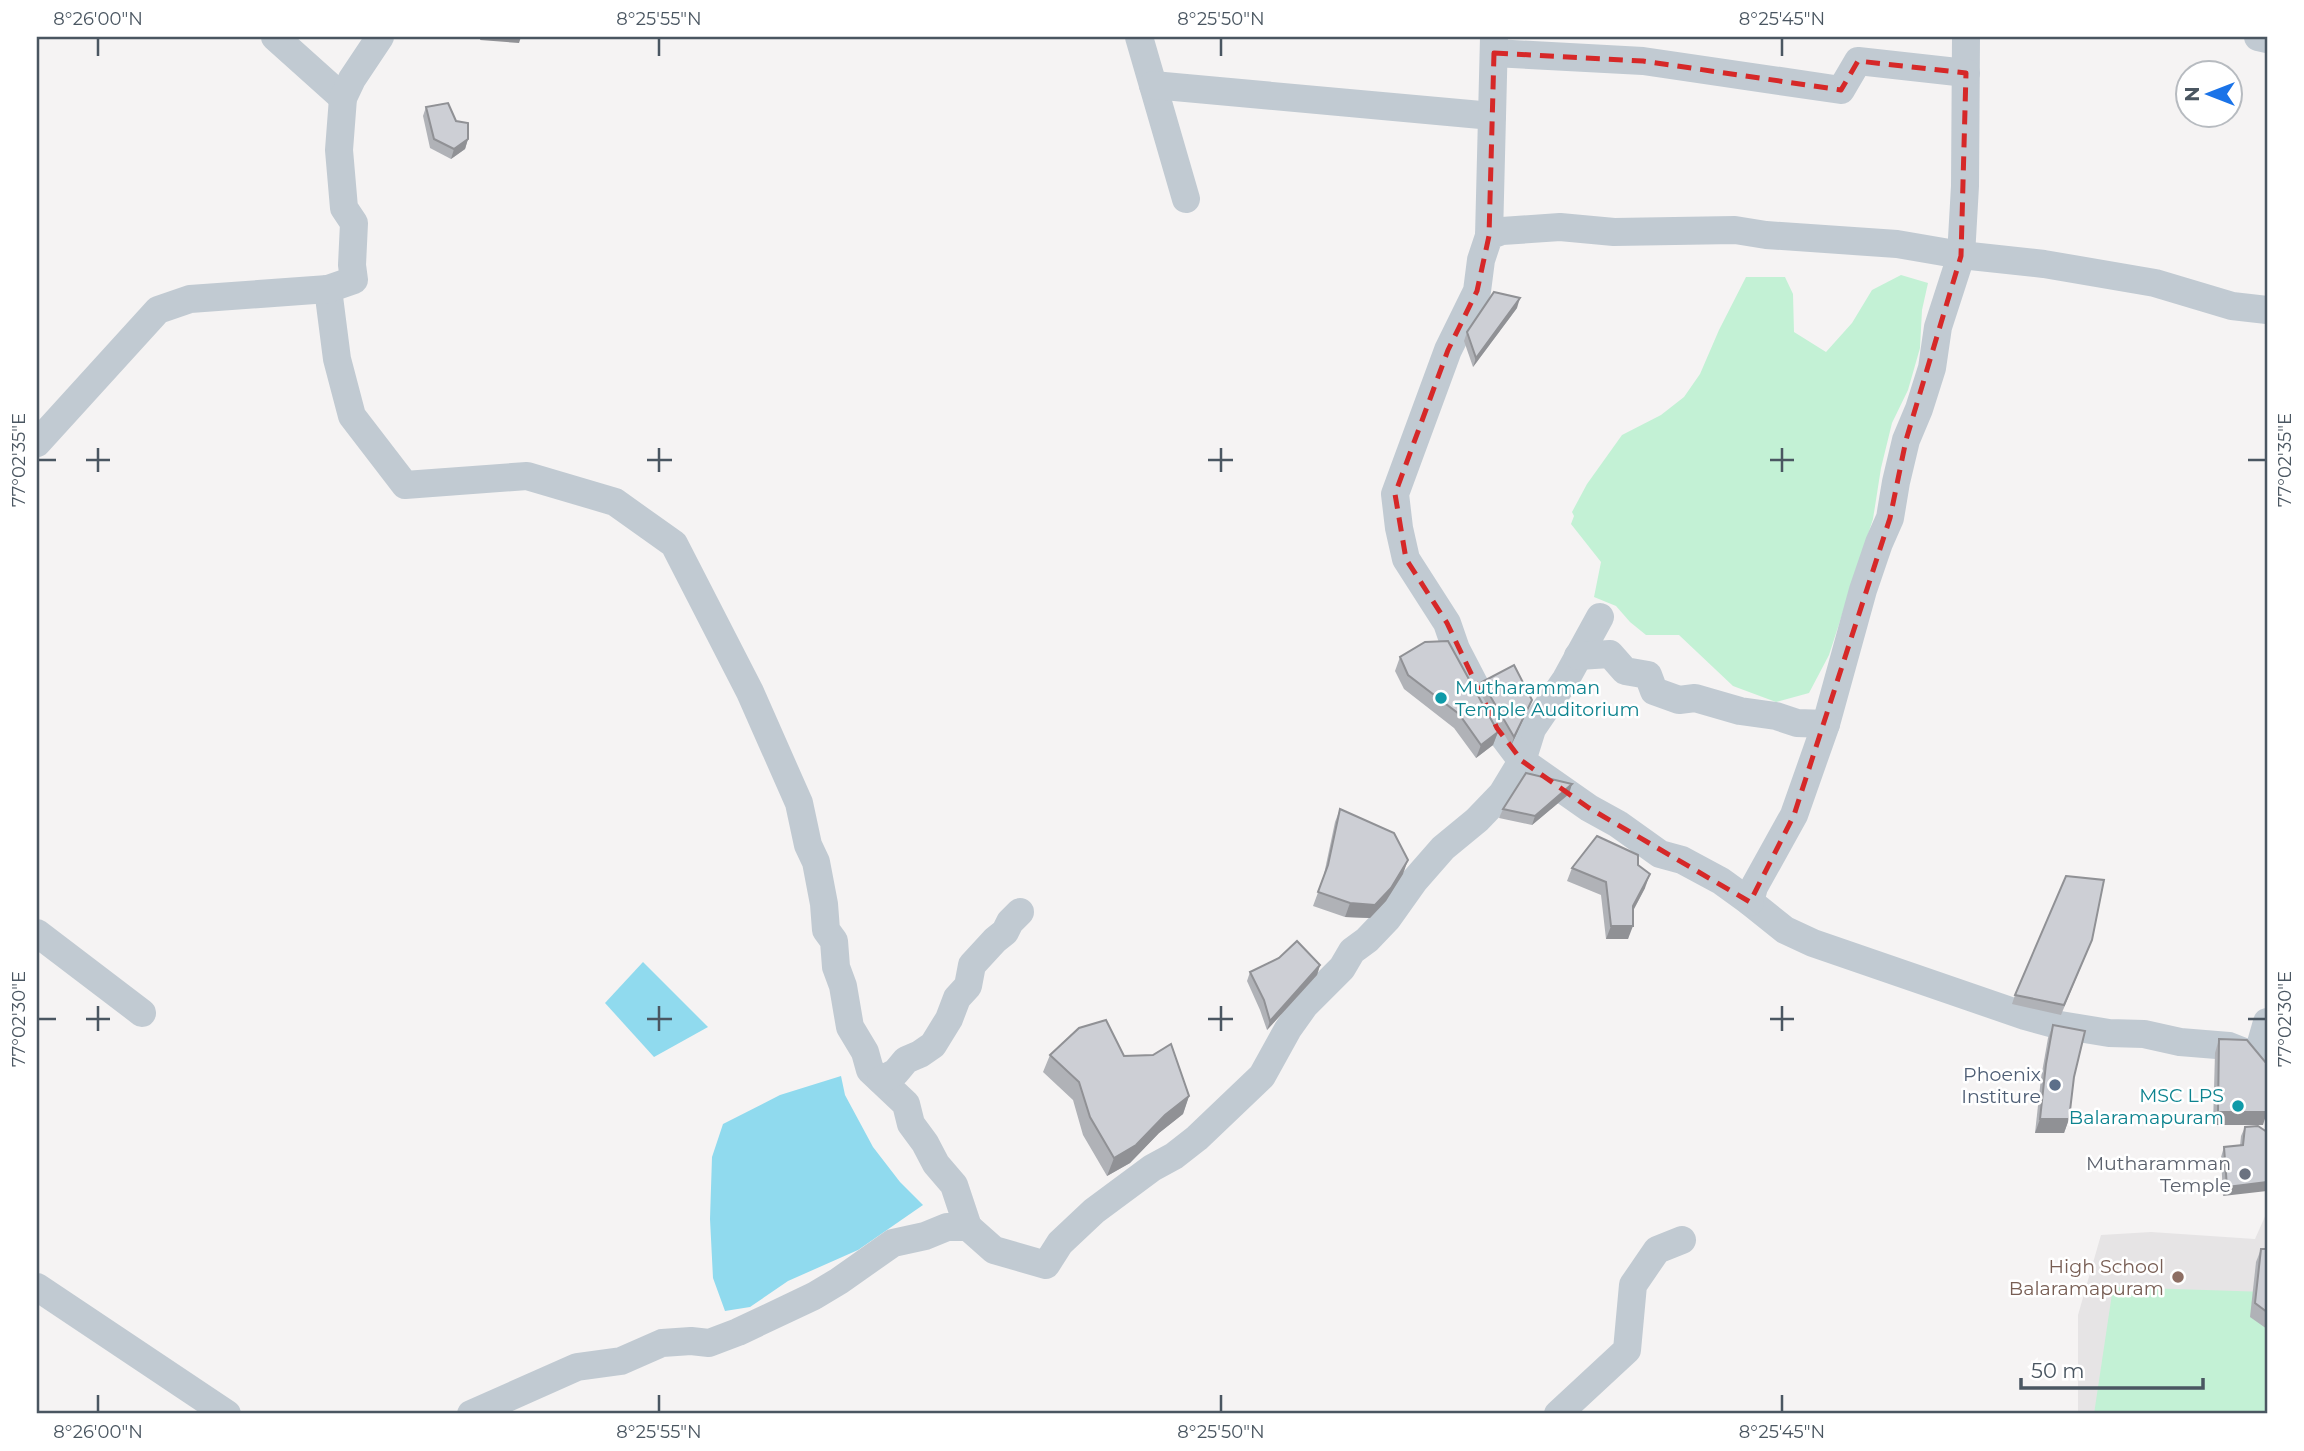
<svg xmlns="http://www.w3.org/2000/svg" width="2304" height="1451" viewBox="0 0 2304 1451" font-family="Montserrat,sans-serif">
<style>
.education{fill:#e6e4e5}
.green{fill:#c3f1d5}
.water{fill:#90daee}
.lines{fill:none;stroke-linecap:round;stroke-linejoin:round}
.street{stroke:#c1cad2;stroke-width:28}
.wall{fill:#b0b2b7}
.shaded-wall{fill:#909195}
.building{fill:#cdcfd5;stroke:#909195;stroke-width:2}
.marked{fill:none;stroke:#d62828;stroke-width:5;stroke-dasharray:14 9;stroke-linejoin:round}
.ticks{fill:none;stroke:#4a5661;stroke-width:2.5}
.culture-dot{fill:#0f9aa8;stroke:#fff;stroke-width:2.5}
.service-dot{fill:#5c6f8a;stroke:#fff;stroke-width:2.5}
.worship-dot{fill:#6b7280;stroke:#fff;stroke-width:2.5}
.education-dot{fill:#8d6e63;stroke:#fff;stroke-width:2.5}
.labels{text-anchor:middle;stroke-width:5;stroke-linejoin:round;paint-order:stroke}
.culture-label{font-size:19px;fill:#0d838f;stroke:#fff;text-anchor:start}
.service-label{font-size:19px;fill:#4e5e75;stroke:#fff;text-anchor:end}
.worship-label{font-size:19px;fill:#5b616d;stroke:#fff;text-anchor:end}
.education-label{font-size:19px;fill:#785e54;stroke:#fff;text-anchor:end}
.neatline{fill:none;stroke:#4a5661;stroke-width:2.5}
.ticks-label{font-size:18px;text-anchor:middle;fill:#4a5661}
</style>
<rect width="100%" height="100%" fill="#f5f3f3"/>
<polygon class="education" points="2267,1212 2267,1414 2078,1414 2078,1315 2101,1235 2151,1232 2255,1239"/>
<g class="green">
<polygon points="1901,275 1928,283 1922,310 1920,348 1908,390 1892,423 1881,468 1873,519 1829,655 1809,693 1776,702 1733,686 1679,635 1646,635 1630,622 1616,606 1594,597 1601,562 1571,524 1574,516 1572,512 1587,484 1622,435 1661,415 1684,397 1700,374 1719,330 1746,277 1785,277 1793,294 1794,332 1826,352 1852,323 1872,290"/>
<polygon points="2113,1287 2267,1292 2267,1414 2094,1414"/>
</g>
<g class="water">
<polygon points="643,962 708,1027 654,1057 605,1003"/>
<polygon points="841,1076 845,1095 873,1147 900,1182 923,1205 858,1250 788,1281 750,1307 725,1311 713,1278 710,1219 712,1157 723,1124 780,1095"/>
</g>
<g class="lines">
<g class="street">
<polyline points="275,37 343,98"/>
<polyline points="1139,37 1186,199"/>
<polyline points="1966,37 1965,186 1961,256 1938,327 1932,368 1919,409 1906,440 1896,482 1890,518 1879,543 1863,590 1826,724 1794,815 1754,887 1750,902 1785,930 1813,943 2025,1016 2054,1024 2109,1033 2144,1034 2180,1042 2229,1046 2257,1057 2267,1080"/>
<polyline points="2258,37 2267,39"/>
<polyline points="1494,53 1643,61 1841,90 1858,61 1966,73"/>
<polyline points="1153,85 1492,116"/>
<polyline points="1489,236 1494,37"/>
<polyline points="328,289 337,359 352,416 405,485 527,476 615,502 674,544 750,692 799,803 808,845 816,862 824,904 826,930 834,941 836,967 843,986 850,1027 865,1052 870,1070 906,1104 911,1124 925,1143 936,1164 954,1185 968,1227"/>
<polyline points="37,443 158,310 190,299 328,289 354,280 352,265 354,223 344,208 339,150 343,98 352,79 380,37"/>
<polyline points="1600,617 1566,679 1532,729 1522,761 1589,808 1618,824 1660,854 1682,860 1721,881 1750,902"/>
<polyline points="1578,656 1610,654 1625,671 1648,675 1654,691 1679,700 1695,698 1740,711 1776,716 1797,723 1826,724"/>
<polyline points="37,933 142,1013"/>
<polyline points="2257,1057 2267,1022"/>
<polyline points="881,1080 896,1072 906,1060 920,1054 933,1045 949,1019 957,998 968,986 972,965 995,940 1005,932 1010,922 1020,912"/>
<polyline points="37,1287 227,1414"/>
<polyline points="471,1414 577,1367 621,1361 662,1343 691,1341 709,1343 738,1332 814,1296 839,1281 893,1243 925,1236 947,1227 968,1227 994,1250 1046,1265 1060,1243 1094,1211 1152,1168 1174,1156 1197,1138 1262,1076 1288,1029 1305,1005 1342,968 1352,951 1367,940 1388,918 1415,880 1443,848 1477,820 1502,794 1522,761 1497,728 1456,649 1447,623 1406,559 1399,528 1395,494 1448,350 1477,291 1481,260 1489,236 1502,231 1560,227 1614,232 1735,230 1766,235 1897,244 1961,255 2044,264 2155,283 2232,306 2267,310"/>
<polyline points="1558,1414 1627,1350 1633,1285 1657,1250 1682,1240"/>
</g>
</g>
<g class="wall">
<polygon points="426,107 456,121 468,139 465,149 451,159 430,148 423,116"/>
<polygon points="1517,308 1473,367 1464,341 1467,332"/>
<polygon points="1400,657 1498,732 1493,745 1476,758 1454,728 1404,689 1395,671"/>
<polygon points="1482,682 1532,700 1511,746 1479,691"/>
<polygon points="1569,794 1532,825 1499,818 1503,809"/>
<polygon points="1340,809 1403,874 1386,901 1370,918 1345,917 1313,906 1323,879 1335,822"/>
<polygon points="1638,865 1645,888 1633,911 1628,939 1606,939 1601,895 1567,881 1572,868"/>
<polygon points="2092,940 2061,1015 2012,1004 2015,995"/>
<polygon points="1320,965 1317,975 1267,1030 1260,1010 1247,981 1250,972"/>
<polygon points="2053,1025 2074,1077 2069,1119 2064,1133 2035,1133 2041,1078 2048,1038"/>
<polygon points="2219,1039 2263,1125 2213,1125 2215,1053"/>
<polygon points="1050,1055 1124,1056 1189,1096 1183,1114 1159,1133 1130,1163 1107,1176 1083,1135 1073,1100 1043,1072"/>
<polygon points="2258,1126 2223,1196 2221,1157 2224,1147 2240,1146 2241,1136 2245,1127"/>
<polygon points="2261,1249 2267,1249 2267,1329 2250,1317 2256,1262"/>
</g>
<g class="shaded-wall">
<polygon points="481,37 521,37 519,43 480,40"/>
<polygon points="468,139 465,149 451,159 454,149"/>
<polygon points="1520,298 1517,308 1473,367 1476,358"/>
<polygon points="1532,700 1528,709 1511,746 1514,737"/>
<polygon points="1498,732 1493,745 1476,758 1481,745"/>
<polygon points="1572,784 1569,794 1532,825 1535,816"/>
<polygon points="1408,860 1403,874 1386,901 1370,918 1345,917 1350,903"/>
<polygon points="1650,874 1645,888 1628,920 1633,906"/>
<polygon points="1611,926 1633,926 1628,939 1606,939"/>
<polygon points="1320,965 1317,975 1267,1030 1270,1021"/>
<polygon points="1189,1096 1183,1114 1159,1133 1130,1163 1107,1176 1114,1158"/>
<polygon points="2218,1112 2267,1112 2263,1125 2213,1125"/>
<polygon points="2040,1119 2069,1119 2064,1133 2035,1133"/>
<polygon points="2267,1182 2267,1191 2223,1196 2227,1187"/>
</g>
<g class="building">
<polygon points="448,103 456,121 468,123 468,139 454,149 434,139 426,107"/>
<polygon points="1494,292 1520,298 1476,358 1467,332"/>
<polygon points="1448,641 1498,732 1481,745 1459,714 1408,675 1400,657 1425,642"/>
<polygon points="1514,665 1532,700 1514,737 1482,682"/>
<polygon points="1526,773 1572,784 1535,816 1503,809"/>
<polygon points="1340,809 1394,833 1408,860 1391,888 1375,905 1350,903 1318,892 1328,865"/>
<polygon points="1597,836 1638,855 1638,865 1650,874 1633,906 1633,926 1611,926 1606,882 1572,868"/>
<polygon points="2066,876 2104,880 2092,940 2064,1005 2015,995"/>
<polygon points="1297,941 1320,965 1270,1021 1264,1000 1250,972 1279,958"/>
<polygon points="1106,1020 1124,1056 1153,1055 1171,1044 1189,1096 1165,1115 1136,1145 1114,1158 1090,1117 1079,1082 1050,1055 1079,1028"/>
<polygon points="2053,1025 2085,1031 2074,1077 2069,1119 2040,1119 2046,1064"/>
<polygon points="2219,1039 2247,1040 2267,1064 2267,1112 2218,1112"/>
<polygon points="2258,1126 2267,1132 2267,1182 2227,1187 2224,1147 2243,1145 2245,1127"/>
<polygon points="2261,1249 2267,1249 2267,1312 2255,1303"/>
</g>
<path class="marked" d="M1494 53 1643 61 1841 90 1858 61 1966 73 1961 256 1906 440 1890 518 1794 815 1750 902 1589 808 1522 761 1497 728 1447 623 1406 559 1395 494 1448 350 1477 291 1489 236Z"/>
<path class="ticks" d="M98 38V56M659 38V56M1221 38V56M1782 38V56M98 448V472M659 448V472M1221 448V472M1782 448V472M38 460H56M86 460H110M647 460H672M1208 460H1233M1770 460H1794M2248 460H2266M98 1006V1031M659 1006V1031M1221 1006V1031M1782 1006V1031M38 1019H56M86 1019H110M647 1019H672M1208 1019H1233M1770 1019H1794M2248 1019H2266M98 1395V1412M659 1395V1412M1221 1395V1412M1782 1395V1412"/>
<g class="culture-dot">
<circle cx="1441" cy="698" r="7"/>
<circle cx="2238" cy="1106" r="7"/>
</g>
<circle class="service-dot" cx="2055" cy="1085" r="7"/>
<circle class="worship-dot" cx="2245" cy="1174" r="7"/>
<circle class="education-dot" cx="2178" cy="1277" r="7"/>
<g class="labels">
<g class="culture-label">
<text x="1455" y="694">Mutharamman<tspan x="1455" dy="22">Temple Auditorium</tspan></text>
<text x="2224" y="1102" text-anchor="end">MSC LPS<tspan x="2224" dy="22">Balaramapuram</tspan></text>
</g>
<g class="service-label">
<text x="2041" y="1081">Phoenix<tspan x="2041" dy="22">Institure</tspan></text>
</g>
<g class="worship-label">
<text x="2231" y="1170">Mutharamman<tspan x="2231" dy="22">Temple</tspan></text>
</g>
<g class="education-label">
<text x="2164" y="1273">High School<tspan x="2164" dy="22">Balaramapuram</tspan></text>
</g>
</g>
<rect width="2304" height="1451" fill="none" stroke="#ffffff" stroke-width="77"/>
<g transform="translate(2209 94) rotate(270)"><circle r="33" fill="#ffffff" stroke="#b7bbc0" stroke-width="2"/>
<path d="M0-5L12 26L0 18L-12 26Z" fill="#1a73e8"/>
<text y="-10" font-size="19" font-weight="bold" text-anchor="middle" fill="#4a5661">N</text>
</g>
<path d="M2021 1378v10h182v-10" fill="none" stroke="#4a5661" stroke-width="3.5"/>
<text x="2031" y="1378" font-size="21" fill="#4a5661" stroke="#ffffff" stroke-width="5" paint-order="stroke">50 m</text>
<rect x="38" y="38" width="2228" height="1374" class="neatline"/>
<g class="ticks-label">
<text x="98" y="25">8°26'00"N</text>
<text x="659" y="25">8°25'55"N</text>
<text x="1221" y="25">8°25'50"N</text>
<text x="1782" y="25">8°25'45"N</text>
<text transform="translate(2285 460) rotate(-90)" y="6">77°02'35"E</text>
<text transform="translate(19 460) rotate(-90)" y="6">77°02'35"E</text>
<text transform="translate(2285 1019) rotate(-90)" y="6">77°02'30"E</text>
<text transform="translate(19 1019) rotate(-90)" y="6">77°02'30"E</text>
<text x="98" y="1438">8°26'00"N</text>
<text x="659" y="1438">8°25'55"N</text>
<text x="1221" y="1438">8°25'50"N</text>
<text x="1782" y="1438">8°25'45"N</text>
</g>
</svg>
